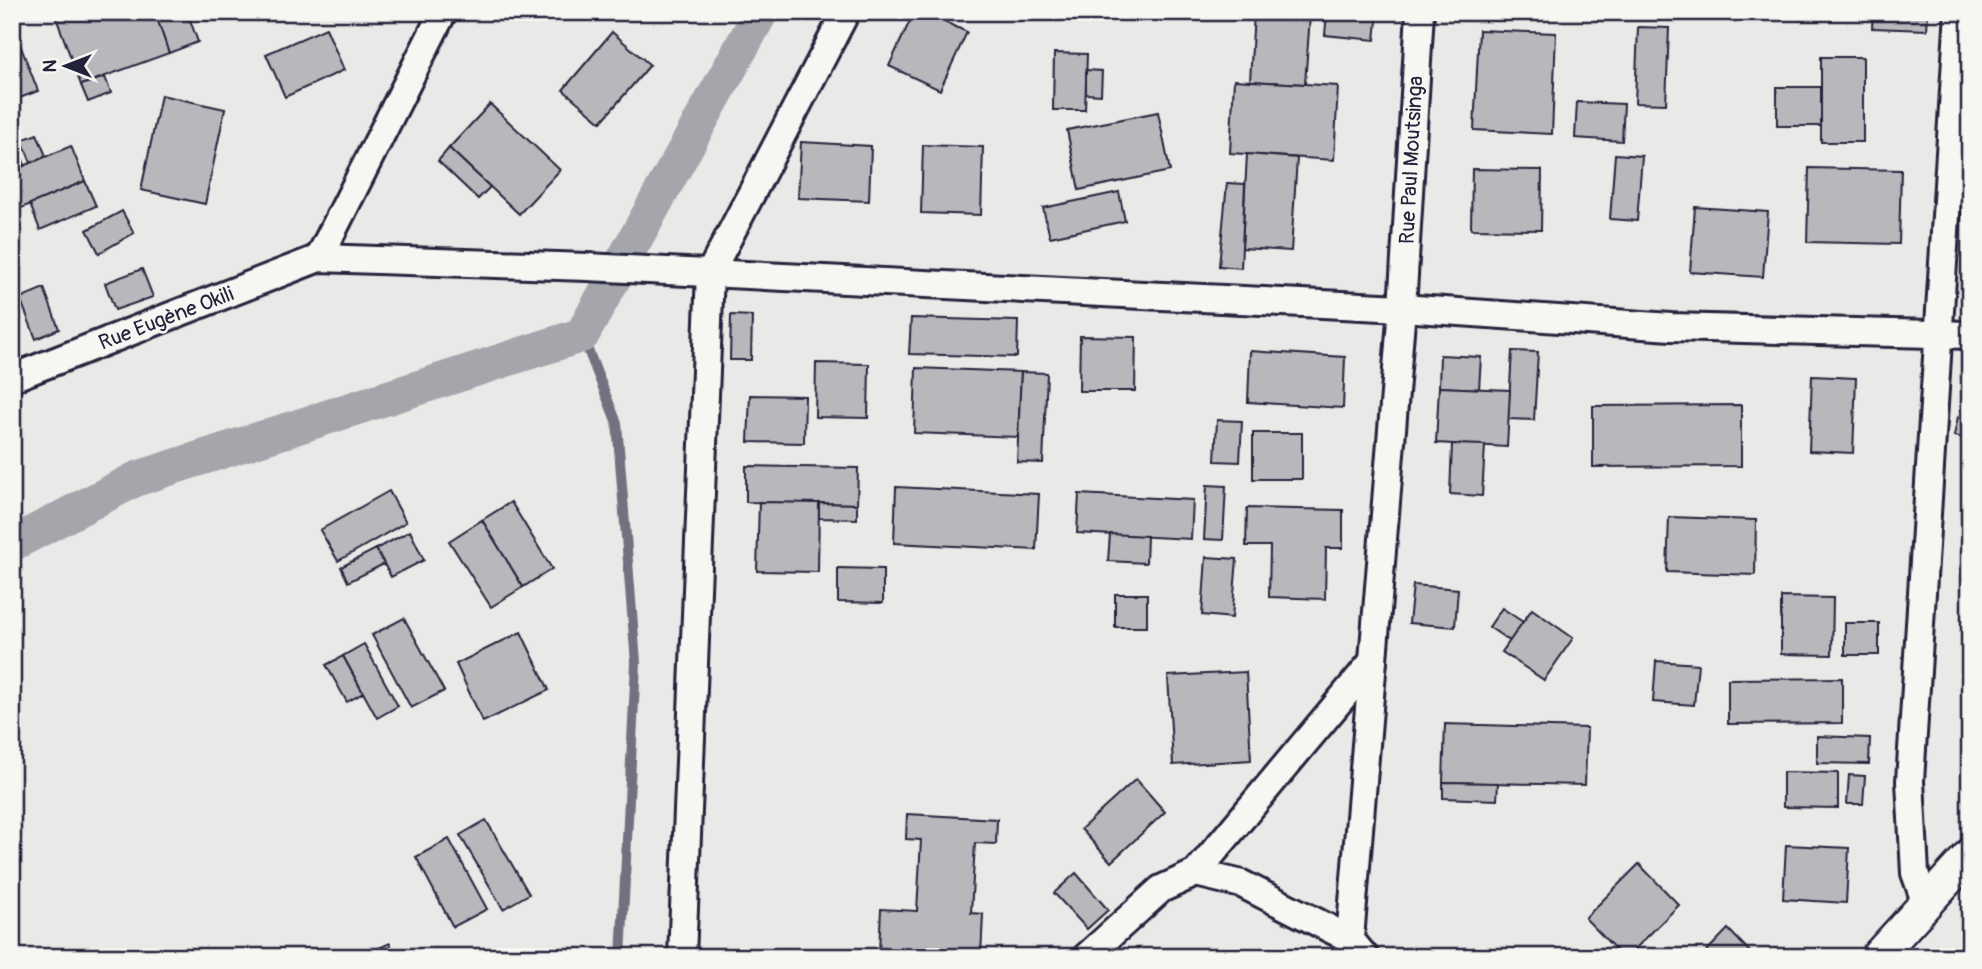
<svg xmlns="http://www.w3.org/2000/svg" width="1982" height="969" viewBox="0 0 1982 969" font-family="Pangolin,sans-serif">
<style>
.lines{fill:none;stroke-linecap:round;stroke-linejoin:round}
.stream{stroke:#71717f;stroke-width:10}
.canal{stroke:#a5a5ac;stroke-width:35}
.building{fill:#b8b8bc;stroke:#22223b;stroke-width:2}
.minor-casing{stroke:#22223b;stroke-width:32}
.tertiary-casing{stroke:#22223b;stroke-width:37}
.minor{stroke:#f6f6f2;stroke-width:26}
.tertiary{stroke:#f6f6f2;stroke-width:32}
.labels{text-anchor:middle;stroke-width:5;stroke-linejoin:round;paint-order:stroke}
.street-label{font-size:21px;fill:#22223b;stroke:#f6f6f2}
</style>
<rect width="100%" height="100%" fill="#e9e9e7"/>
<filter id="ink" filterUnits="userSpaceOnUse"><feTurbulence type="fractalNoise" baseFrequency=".0143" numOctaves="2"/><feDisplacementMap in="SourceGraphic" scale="14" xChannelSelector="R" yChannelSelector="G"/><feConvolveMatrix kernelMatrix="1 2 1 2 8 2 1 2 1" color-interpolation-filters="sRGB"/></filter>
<g filter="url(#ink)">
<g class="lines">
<polyline class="stream" points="582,335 617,423 636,663 621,957"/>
<polyline class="canal" points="12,544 136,479 582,335 761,12"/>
</g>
<g class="building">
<polygon points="54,12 155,12 169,53 81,85"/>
<polygon points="155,12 187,12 198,42 169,53"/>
<polygon points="914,12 923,12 967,32 940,90 889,66"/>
<polygon points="1254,12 1310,16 1305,84 1250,81"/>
<polygon points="1327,12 1378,12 1375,40 1325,35"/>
<polygon points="1873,12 1928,12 1927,30 1872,28"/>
<polygon points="1638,27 1669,28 1666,104 1635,103"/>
<polygon points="326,28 344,70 285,97 266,54"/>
<polygon points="1479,30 1556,33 1552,134 1474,130"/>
<polygon points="612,32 650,65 601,122 563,90"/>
<polygon points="21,47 38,91 12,101 12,51"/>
<polygon points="1054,53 1087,54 1085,110 1053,110"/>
<rect x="1821" y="57" width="42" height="85"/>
<polygon points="1086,70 1102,71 1101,95 1086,94"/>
<polygon points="105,77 111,93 88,102 81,85"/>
<polygon points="1234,80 1338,86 1334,160 1230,153"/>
<rect x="1777" y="87" width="44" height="39"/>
<polygon points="161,95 225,109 205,204 141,190"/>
<polygon points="1577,102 1624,104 1622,141 1575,138"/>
<polygon points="490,104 560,170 519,214 449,148"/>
<polygon points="1158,112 1170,171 1079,190 1067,130"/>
<polygon points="37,134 46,156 31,163 22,140"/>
<polygon points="15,141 25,165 12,171 12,143"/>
<polygon points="801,142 871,146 869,201 798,198"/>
<polygon points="923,145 983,147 981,215 921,213"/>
<polygon points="71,146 85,181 12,212 12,171"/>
<polygon points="449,148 490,187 478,199 438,161"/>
<polygon points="1247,154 1297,158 1291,251 1242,248"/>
<polygon points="1615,154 1642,156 1637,221 1610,219"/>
<polygon points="1809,168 1901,170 1899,244 1807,242"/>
<polygon points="1472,169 1542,170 1541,230 1471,229"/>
<polygon points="85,181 96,206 40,230 30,204"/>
<polygon points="1227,183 1245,184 1241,268 1219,266"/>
<polygon points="1119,192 1125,221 1050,237 1043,208"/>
<polygon points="1695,207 1768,212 1763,277 1690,272"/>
<polygon points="122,211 134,233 99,253 87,230"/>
<polygon points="142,269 153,297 115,310 105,283"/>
<polygon points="44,288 59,329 36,339 20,298"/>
<polygon points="731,315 752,316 751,360 730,360"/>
<polygon points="911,318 1018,321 1017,357 909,354"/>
<polygon points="1080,336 1136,337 1135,391 1079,391"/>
<polygon points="1250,351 1345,357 1343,408 1248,402"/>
<polygon points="1512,351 1538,352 1534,420 1508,419"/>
<polygon points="1440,355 1481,357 1479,389 1439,387"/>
<polygon points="816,363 869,364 868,418 815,417"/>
<polygon points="916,368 1021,372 1018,437 914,433"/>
<polygon points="1021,372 1047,373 1043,463 1017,462"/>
<polygon points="1812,376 1856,378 1853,453 1809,451"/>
<polygon points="1439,387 1510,390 1507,447 1436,443"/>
<polygon points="750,395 805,396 804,443 748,442"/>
<polygon points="1741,405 1741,466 1593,467 1593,406"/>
<polygon points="1958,417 1970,420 1970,439 1954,436"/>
<polygon points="1217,420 1242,421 1240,462 1215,461"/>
<rect x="1253" y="433" width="49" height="46"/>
<polygon points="1452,444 1485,445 1482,496 1450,494"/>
<polygon points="746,466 858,468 857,504 746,502"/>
<polygon points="1207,485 1226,486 1223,540 1204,539"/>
<polygon points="896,487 1039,494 1036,550 894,543"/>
<polygon points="389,491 406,522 338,561 320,530"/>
<polygon points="1079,494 1193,500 1191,539 1077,533"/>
<polygon points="511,502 552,569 523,587 482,520"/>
<polygon points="759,502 819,503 818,572 757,571"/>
<polygon points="819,503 857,504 857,519 819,518"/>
<polygon points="1247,508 1343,510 1343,548 1326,548 1325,599 1269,597 1270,546 1246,546"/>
<polygon points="1669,517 1756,520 1755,575 1667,572"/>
<polygon points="482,520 523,587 491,607 449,541"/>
<polygon points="410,531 424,560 391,577 376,549"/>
<polygon points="1110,534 1147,536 1146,563 1108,561"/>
<polygon points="376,549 384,564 348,582 341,567"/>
<polygon points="1206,557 1237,559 1232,618 1202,615"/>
<polygon points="838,568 883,569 883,603 838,602"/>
<polygon points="1413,585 1458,589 1455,627 1409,623"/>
<rect x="1115" y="594" width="32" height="33"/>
<polygon points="1781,597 1833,598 1832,655 1781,654"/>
<polygon points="1502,608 1523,622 1510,641 1489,627"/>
<polygon points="1532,609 1573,638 1544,680 1502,652"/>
<polygon points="404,618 444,691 411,708 372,635"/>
<rect x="1845" y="623" width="34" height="32"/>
<polygon points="521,632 549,690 483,722 456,664"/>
<polygon points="364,644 398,706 377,718 343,656"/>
<polygon points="343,656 363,693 347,702 326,665"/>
<polygon points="1656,661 1698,664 1694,705 1653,702"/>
<polygon points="1246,672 1251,760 1173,765 1168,676"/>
<polygon points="1842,678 1842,723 1728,724 1728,679"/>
<polygon points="1445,724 1587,728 1585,785 1443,782"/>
<polygon points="1817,736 1870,738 1869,764 1817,763"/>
<polygon points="1783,772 1838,773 1838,808 1783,807"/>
<polygon points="1849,775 1865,776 1863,804 1847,804"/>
<polygon points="1136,779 1165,812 1111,862 1081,829"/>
<polygon points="1443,782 1498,783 1497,800 1443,798"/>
<polygon points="907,814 997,819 996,844 975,843 971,913 983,914 981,956 879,951 881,909 917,911 921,840 906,839"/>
<polygon points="486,820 529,894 503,909 460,835"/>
<polygon points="449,839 487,909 453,927 416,857"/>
<polygon points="1786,845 1849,848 1846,903 1783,899"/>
<polygon points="1639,864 1679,905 1627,957 1623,957 1585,918"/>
<polygon points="1076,873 1108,910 1087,929 1054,893"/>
<polygon points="1728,929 1755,957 1701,957"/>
<polygon points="390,943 395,957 364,957 363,955"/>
</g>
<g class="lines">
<defs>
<g id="minor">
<polyline points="319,258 443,12"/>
<polyline points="12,378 319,258 587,267 1402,308 1671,327 1970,335"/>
<polyline points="1196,873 1242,884 1350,939 1365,957"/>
<polyline points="1926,904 1915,873 1910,781 1959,12"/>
<polyline points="1350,939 1402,308 1420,12"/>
<polyline points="682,957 710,273 846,12"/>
<polyline points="1086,957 1161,889 1196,873 1373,661"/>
</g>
<polyline id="tertiary" points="1877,957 1970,855"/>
</defs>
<use href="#minor" class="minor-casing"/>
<use href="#tertiary" class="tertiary-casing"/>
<use href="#minor" class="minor"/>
<use href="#tertiary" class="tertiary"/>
</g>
</g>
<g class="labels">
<g class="street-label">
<text transform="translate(1411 160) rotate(-87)" y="7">Rue Paul Moutsinga</text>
<text transform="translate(166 318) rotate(-21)" y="7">Rue Eugène Okili</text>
</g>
</g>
<rect width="1982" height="969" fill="none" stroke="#f6f6f2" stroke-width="42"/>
<rect x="21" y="21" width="1940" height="927" fill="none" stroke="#22223b" stroke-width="2.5" filter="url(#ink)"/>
<g transform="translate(66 66) rotate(270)" stroke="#f6f6f2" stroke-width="5" paint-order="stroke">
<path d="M0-5L12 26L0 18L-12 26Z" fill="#22223b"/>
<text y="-10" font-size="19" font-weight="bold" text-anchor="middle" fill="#22223b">N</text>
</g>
</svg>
